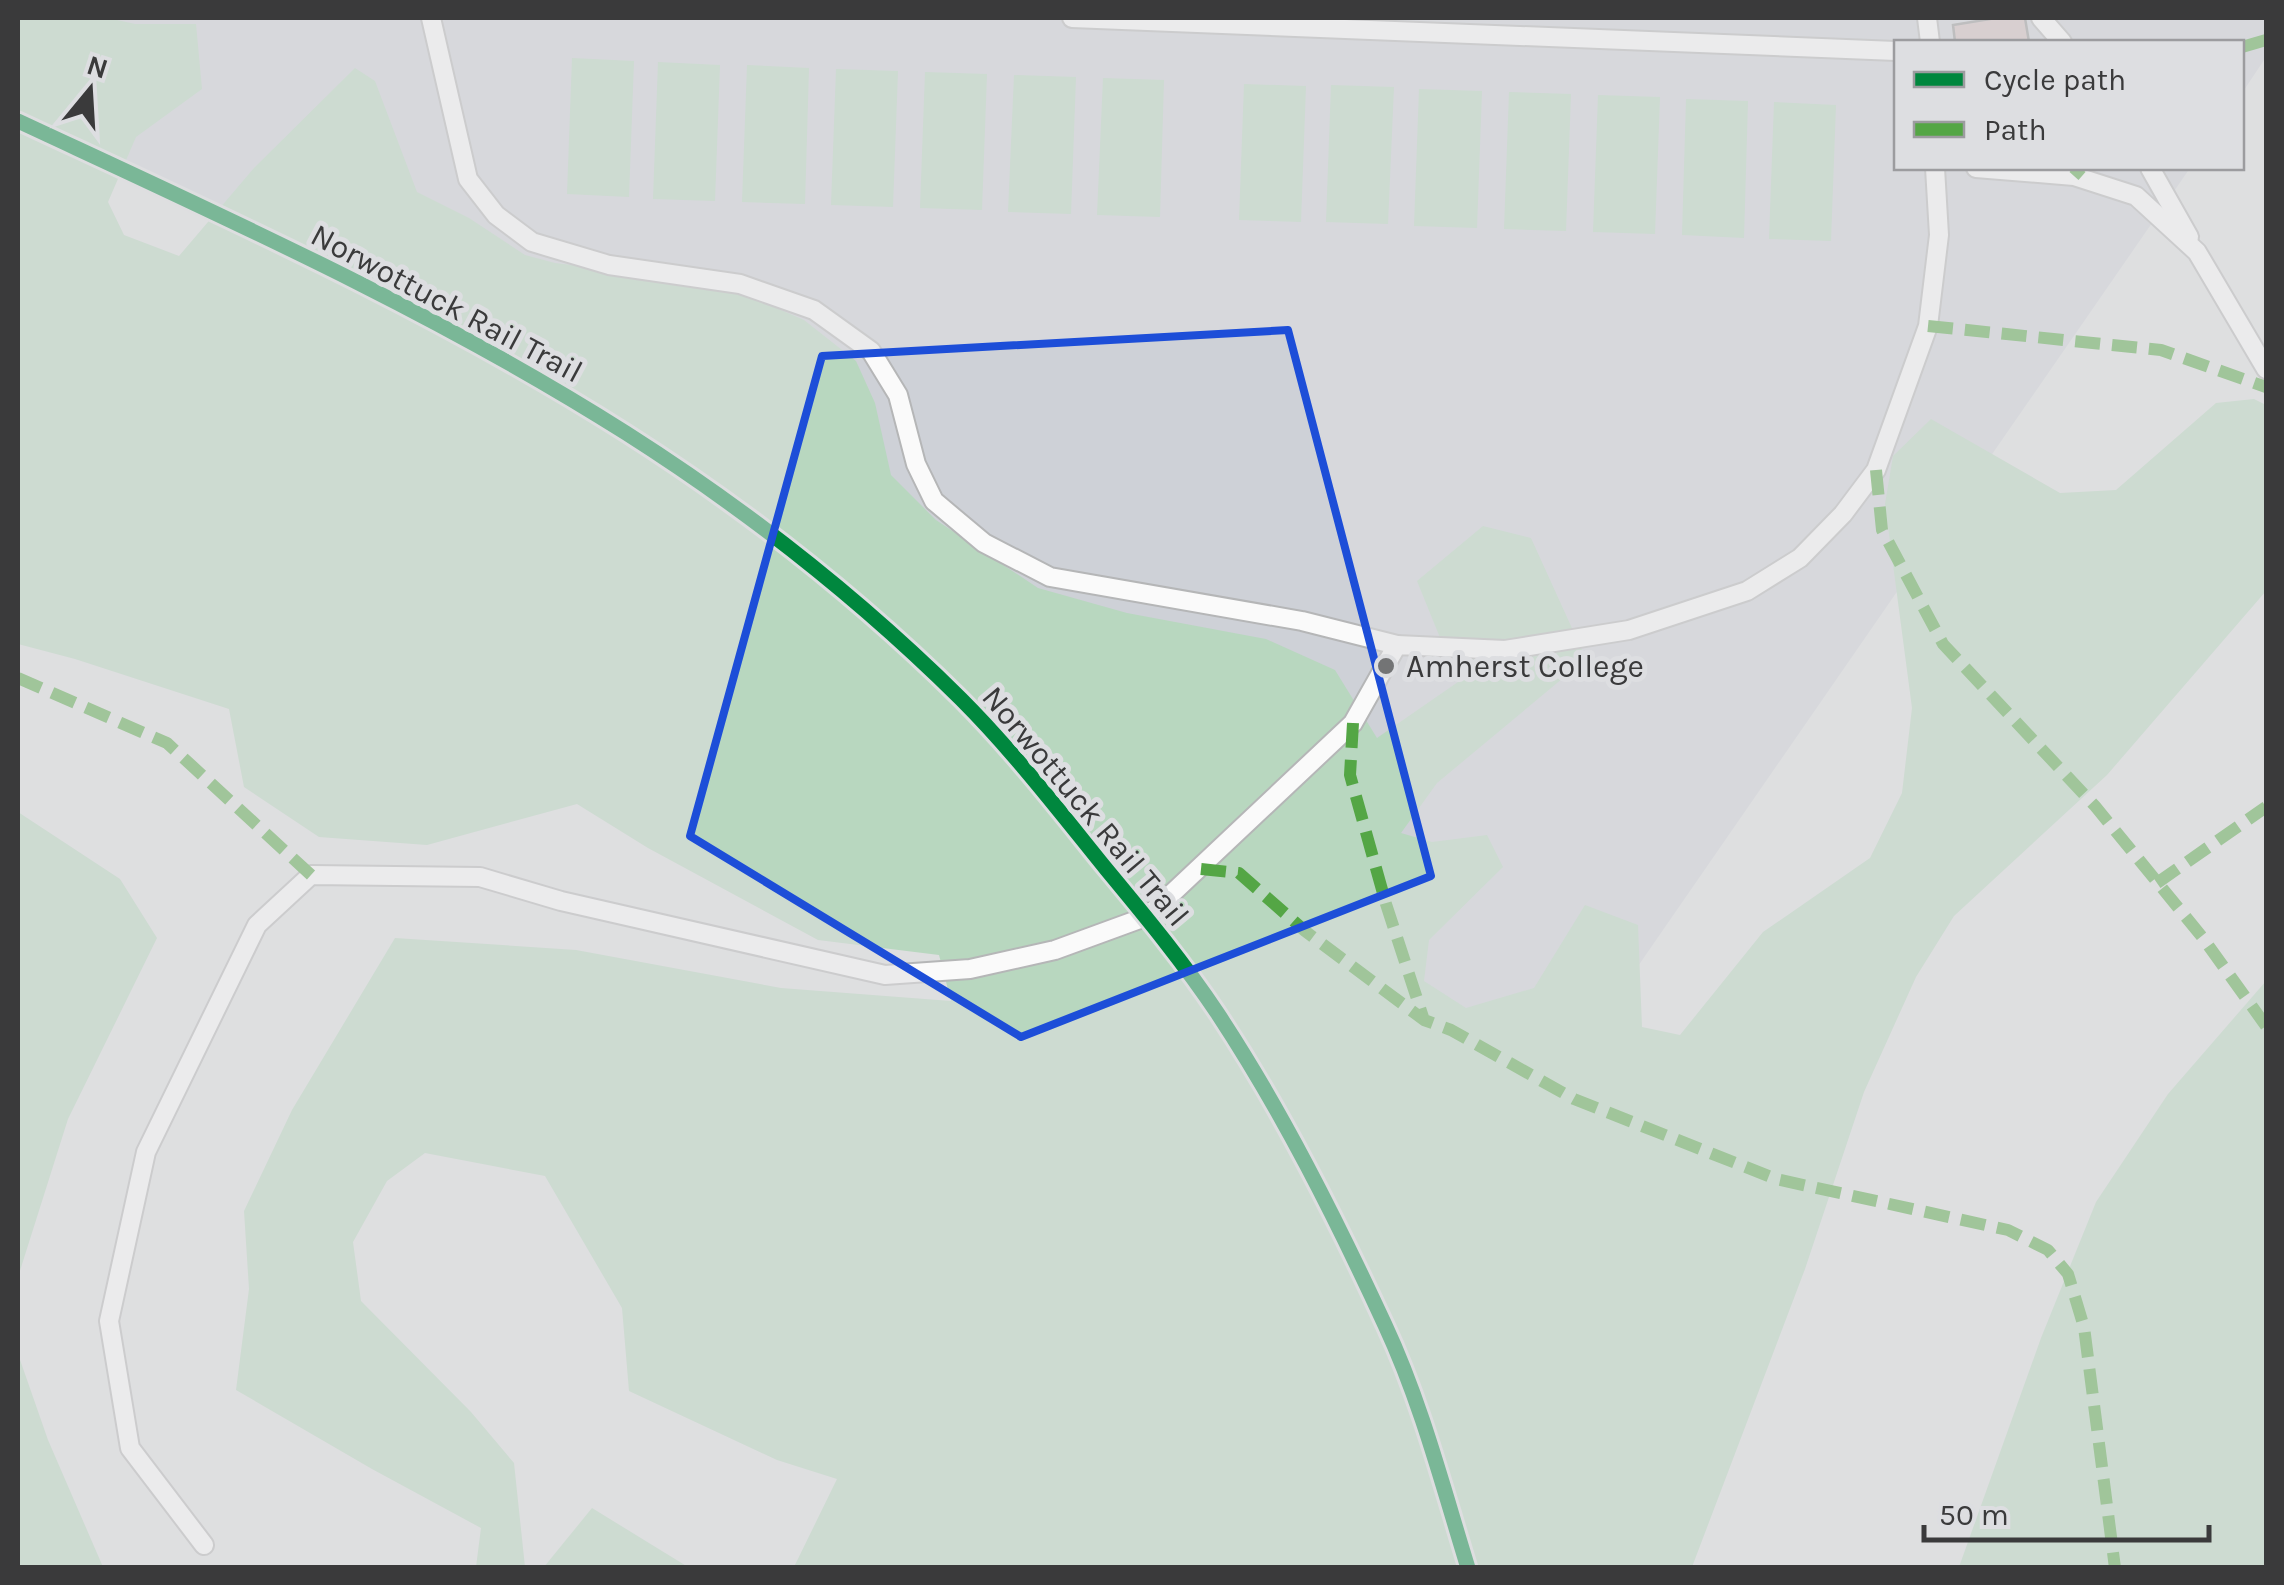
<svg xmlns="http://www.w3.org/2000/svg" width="2284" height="1585" viewBox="0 0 2284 1585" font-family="Karla,sans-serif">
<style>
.built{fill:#ced1d7}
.green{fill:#b8d7bf}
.building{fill:#d0bdbd;stroke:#979797;stroke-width:2.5}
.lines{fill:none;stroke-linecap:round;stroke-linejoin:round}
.lane-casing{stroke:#b5b6b7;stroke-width:22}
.lane{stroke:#fafafa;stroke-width:18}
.quiet{stroke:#54a645;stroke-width:12;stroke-dasharray:25 12;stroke-linecap:butt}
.cycleway-casing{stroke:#dddee1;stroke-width:21}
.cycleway{stroke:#00873e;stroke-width:15}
.marked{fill:none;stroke:#1d4ed8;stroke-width:8;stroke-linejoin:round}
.poi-dot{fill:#737475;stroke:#dddee1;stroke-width:4}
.labels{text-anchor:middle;stroke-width:10;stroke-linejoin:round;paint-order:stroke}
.street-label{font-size:32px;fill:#3a3a3b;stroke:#dddee1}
.poi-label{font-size:32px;fill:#3a3a3b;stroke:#dddee1;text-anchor:start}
</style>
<rect width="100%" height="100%" fill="#dedfe0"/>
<polygon class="built" points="18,18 2266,18 2266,57 2242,93 2242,42 1896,42 1896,168 2190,168 1387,1329 276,241 18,121"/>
<g class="green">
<polygon points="18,18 108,18 135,24 196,24 202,89 136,137 108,202 124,235 179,256 254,168 355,68 375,81 417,192 469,218 525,255 555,263 716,282 804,320 856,361 875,403 891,475 936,520 1038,588 1127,613 1266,639 1335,670 1377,738 1458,682 1417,581 1483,526 1531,538 1586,659 1437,783 1401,833 1432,842 1487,835 1503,867 1429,940 1424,981 1466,1008 1534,988 1585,905 1638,925 1642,1027 1680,1035 1763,932 1870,858 1902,793 1912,708 1885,504 1893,456 1931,419 2060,493 2116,490 2216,403 2254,399 2266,405 2266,591 2107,775 1954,916 1916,977 1864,1092 1805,1269 1692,1567 794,1567 837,1479 777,1460 629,1391 622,1308 545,1176 425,1153 387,1181 353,1242 361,1301 471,1412 514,1463 525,1567 476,1567 481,1528 372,1469 236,1390 249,1289 244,1211 292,1110 395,938 576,950 781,988 951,1001 939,955 818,940 648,848 577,804 427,845 319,837 244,787 229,709 75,659 18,644"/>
<polygon points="572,58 634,61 629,197 567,194"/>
<polygon points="658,62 720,65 715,201 653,199"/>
<polygon points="747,65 809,68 805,204 742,202"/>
<polygon points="836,69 898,71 893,207 831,205"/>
<polygon points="925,72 987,74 982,210 920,208"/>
<polygon points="1014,75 1076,77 1071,214 1008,212"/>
<polygon points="1103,78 1164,80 1160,217 1097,215"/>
<polygon points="1244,84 1306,86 1301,222 1239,220"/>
<polygon points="1331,85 1394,87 1388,224 1326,222"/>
<polygon points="1419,89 1482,91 1477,228 1414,226"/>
<polygon points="1509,92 1571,94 1566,231 1504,229"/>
<polygon points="1598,95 1660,97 1655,234 1593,232"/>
<polygon points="1686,99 1748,101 1744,238 1682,235"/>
<polygon points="1774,102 1836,105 1831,241 1769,239"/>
<polygon points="18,812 120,879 157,938 68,1119 18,1277"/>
<polygon points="2266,981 2266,1567 1959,1567 2041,1338 2096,1202 2168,1094"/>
<polygon points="18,1354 48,1440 103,1567 18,1567"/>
<polygon points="592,1508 688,1567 544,1567"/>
</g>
<polygon class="building" points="1996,18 2025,18 2029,42 1955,42 1953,25"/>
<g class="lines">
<defs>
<g id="lane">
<polyline points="431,18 468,179 496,215 532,242 609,265 740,284 814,310 871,351 898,395 916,464 934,501 984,543 1050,577 1302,621 1397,645"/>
<polyline points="1072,18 1896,51"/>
<polyline points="1927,18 1930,42"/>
<polyline points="2041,18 2062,42"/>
<polyline points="1976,168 2074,176 2136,196 2197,252 2266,369"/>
<polyline points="2150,168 2189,237"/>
<polyline points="204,1545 130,1448 109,1321 146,1152 257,925 311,875 480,877 561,901 885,975 970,969 1055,950 1148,916 1353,723 1397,645 1505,650 1629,630 1747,591 1800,558 1843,514 1876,470 1928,326 1939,235 1935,168"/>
</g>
</defs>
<use href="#lane" class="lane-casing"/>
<use href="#lane" class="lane"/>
<g class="quiet">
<polyline points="2242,47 2266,40"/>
<polyline points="2074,176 2081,168"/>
<polyline points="1928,326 2161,350 2266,387"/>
<polyline points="1876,470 1882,530 1943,644 2095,806 2203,938 2266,1026"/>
<polyline points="18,678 167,743 311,875"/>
<polyline points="1353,723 1350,775 1386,904 1423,1017"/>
<polyline points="1201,869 1239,873 1305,931 1424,1020 1451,1030 1574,1099 1776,1179 2008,1230 2048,1250 2068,1274 2084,1327 2115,1568"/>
<polyline points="2157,883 2266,807"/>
</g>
<defs>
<path id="cycleway" d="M18 121C224 217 434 311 626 433 747 510 860 599 961 699 1014 752 1060 812 1107 870 1146 917 1184 963 1218 1014 1282 1111 1336 1219 1385 1325 1421 1402 1443 1487 1468 1568"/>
</defs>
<use href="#cycleway" class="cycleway-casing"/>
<use href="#cycleway" class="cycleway"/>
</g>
<path d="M0 0H2284V1585H0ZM1288 330 1431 876 1021 1037 690 836 822 356Z" fill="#dedfe0" fill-opacity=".55" fill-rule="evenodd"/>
<path class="marked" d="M1288 330 1431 876 1021 1037 690 836 822 356Z"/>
<circle class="poi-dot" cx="1386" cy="666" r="10"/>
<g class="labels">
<g class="street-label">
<text transform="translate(447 303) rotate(28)" y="11">Norwottuck Rail Trail</text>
<text transform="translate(1086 806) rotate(50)" y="11">Norwottuck Rail Trail</text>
</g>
<g class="poi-label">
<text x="1406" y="677">Amherst College</text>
</g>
</g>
<rect width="2284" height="1585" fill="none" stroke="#3a3a3b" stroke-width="40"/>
<rect x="1894" y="40" width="350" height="130" fill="#dddee1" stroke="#9c9c9f" stroke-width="2.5"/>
<rect x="1914" y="72" width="50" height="15" fill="#00873e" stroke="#9c9c9f" stroke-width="2.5"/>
<text x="1984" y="90" font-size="30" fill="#3a3a3b">Cycle path</text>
<rect x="1914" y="122" width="50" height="15" fill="#54a645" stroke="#9c9c9f" stroke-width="2.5"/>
<text x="1984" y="140" font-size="30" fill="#3a3a3b">Path</text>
<g transform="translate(90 90) rotate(18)" stroke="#dddee1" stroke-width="8" paint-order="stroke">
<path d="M0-8L18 38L0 25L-18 38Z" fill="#3a3a3b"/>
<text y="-15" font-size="28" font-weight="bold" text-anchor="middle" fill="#3a3a3b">N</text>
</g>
<path d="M1924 1525v15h285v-15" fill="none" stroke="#3a3a3b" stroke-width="5"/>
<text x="1939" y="1525" font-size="30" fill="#3a3a3b" stroke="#dddee1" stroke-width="8" paint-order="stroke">50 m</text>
</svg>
